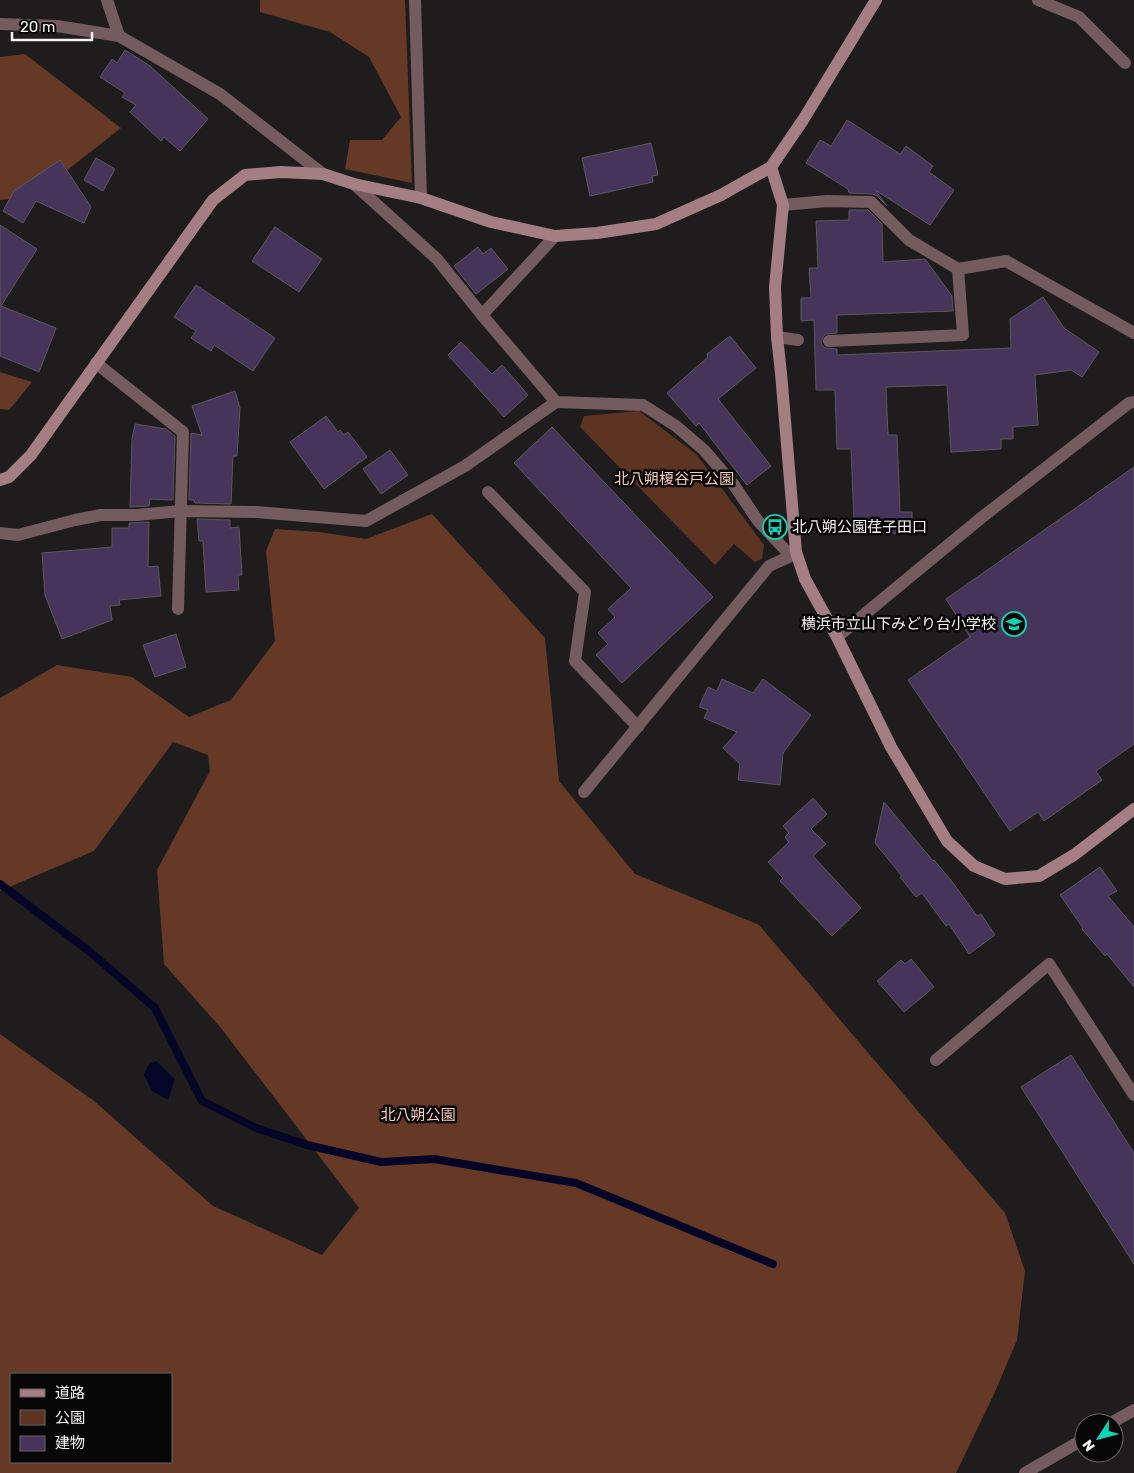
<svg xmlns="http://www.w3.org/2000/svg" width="1134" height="1473" viewBox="0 0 1134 1473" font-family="Rubik,'Noto Sans JP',sans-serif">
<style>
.green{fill:#5d3422}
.forest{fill:#653926;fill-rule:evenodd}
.water{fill:#050527}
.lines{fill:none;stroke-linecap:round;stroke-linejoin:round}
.stream{stroke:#050527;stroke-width:8}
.building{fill:#47345b;stroke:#5a585c}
.lane{stroke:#735b5e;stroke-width:12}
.street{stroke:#735b5e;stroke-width:12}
.secondary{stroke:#a47e82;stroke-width:12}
.labels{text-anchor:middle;stroke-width:5;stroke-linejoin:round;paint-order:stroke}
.park-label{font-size:15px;fill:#f9cab7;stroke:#080708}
.poi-label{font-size:15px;fill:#f6f3f5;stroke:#080708;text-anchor:start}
</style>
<rect width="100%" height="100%" fill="#1f1c1e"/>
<polygon class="green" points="639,411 696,454 764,545 762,559 755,562 734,544 715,565 580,427 584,416"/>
<g class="forest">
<polygon points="260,0 405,0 412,183 345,169 350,140 382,140 401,117 369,57 330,32 260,12"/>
<polygon points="25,54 121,128 33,197 0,200 0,57"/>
<polygon points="0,372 32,382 9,410 0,409"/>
<path d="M432 514 545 638 559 781 635 874 759 925 1005 1213 1025 1271 1017 1340 994 1394 956 1473H0V1034L94 1101 213 1206 322 1255 359 1208 221 1028 164 964 157 870 210 771 208 755 173 742 94 851 0 891V698L57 665 132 677 189 717 231 700 275 641 266 551 275 529 319 532 366 539ZM171 1374V1462H11V1374Z"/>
</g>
<polygon class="water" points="156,1061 175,1079 168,1100 152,1091 144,1075 148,1065"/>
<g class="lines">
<polyline class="stream" points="0,884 89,951 155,1008 202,1101 256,1128 307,1145 381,1162 434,1159 576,1183 773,1264"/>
</g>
<g class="building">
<polygon points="125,50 150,66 208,119 180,151 164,137 161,141 130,112 136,105 122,97 125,93 100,77 112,59 117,63"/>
<polygon points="847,120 900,154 906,146 933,166 929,172 954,190 930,225 875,190 887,206 877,196 872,194 849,193 848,189 806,163 820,140 831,146"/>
<polygon points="651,143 658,175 652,176 653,182 590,196 582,158"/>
<polygon points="96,158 115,169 103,191 84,180"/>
<polygon points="60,160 91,207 84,223 36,201 23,223 3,211 14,191"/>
<polygon points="849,210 868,210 882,224 883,262 925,259 952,296 953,311 837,315 837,333 825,334 821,341 822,346 826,348 837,349 837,355 1011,348 1010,319 1043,297 1064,328 1099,352 1082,377 1071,370 1035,375 1038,425 1013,427 1013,439 1001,439 1001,449 951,452 947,385 886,387 888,435 897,435 900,512 912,512 912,533 863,534 863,520 854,520 851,449 837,449 835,390 816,390 814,320 801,321 801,298 811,298 809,268 818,268 816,221 849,220"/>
<polygon points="0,225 37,249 1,306 56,328 39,372 0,356"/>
<polygon points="275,227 322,259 299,292 252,261"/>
<polygon points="478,247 483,254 491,248 508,269 476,294 454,266"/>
<polygon points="196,285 275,338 253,371 214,345 211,351 191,338 196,331 174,317"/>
<polygon points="730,336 756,368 718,399 771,466 747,485 699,423 696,426 667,393 708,357 707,354"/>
<polygon points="461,342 492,374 502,365 528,395 504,417 448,355"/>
<polygon points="235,391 240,408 237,456 233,456 231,504 195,503 194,500 189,500 191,433 202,435 192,406"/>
<polygon points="326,416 338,432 340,430 344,435 348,432 367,457 324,489 290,442"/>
<polygon points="135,424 166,429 175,436 173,500 150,499 149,506 130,507 132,439"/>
<polygon points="552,427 713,597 622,683 596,655 608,644 598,633 615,617 608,609 631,588 514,463"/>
<polygon points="390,450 408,475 381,494 363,469"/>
<polygon points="1134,467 1134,744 1096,771 1102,780 1044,821 1038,812 1010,831 908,680 970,637 946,599"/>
<polygon points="197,519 230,520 230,528 239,527 242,575 238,575 239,590 206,592 203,541 199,541"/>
<polygon points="149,522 148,567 158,566 161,596 119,600 120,605 110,606 112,620 62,639 45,595 42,553 112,547 112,528 129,528 129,523"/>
<polygon points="176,634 186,667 155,677 143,645"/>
<polygon points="722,679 753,693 763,679 811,715 783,753 780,785 738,780 740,764 723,748 737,732 704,718 708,710 699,707 708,687 717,691"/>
<polygon points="813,798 827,814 811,829 826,844 813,856 861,908 832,936 780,881 783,878 768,862 789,842 785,837 789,833 783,826"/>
<polygon points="884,802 933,861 934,860 953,883 977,916 981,914 995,935 969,954 949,924 946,926 922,893 916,897 900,877 902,876 875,843"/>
<polygon points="1100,867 1117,891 1108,896 1134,927 1134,987 1107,954 1105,956 1082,929 1083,928 1060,895"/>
<polygon points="911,959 934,987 904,1012 877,981 901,960 905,964"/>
<polygon points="1071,1055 1134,1153 1134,1264 1021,1087"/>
</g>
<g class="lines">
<g class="lane">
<polyline points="107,0 119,36"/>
<polyline points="1038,0 1079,17 1125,63"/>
<polyline points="96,363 183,432 178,609"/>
<polyline points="488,492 585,592 575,661 638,727"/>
</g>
<g class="street">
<polyline points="415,0 421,198"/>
<polyline points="0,24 57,26 119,36 220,94 323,174"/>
<polyline points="354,184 437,259 482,315 556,402 643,405 676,426 704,450 734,485 758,521 791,556"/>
<polyline points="783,205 827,201 871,202 909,240 958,269 1006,261 1134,333"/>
<polyline points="482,315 555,236"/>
<polyline points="777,337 798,340"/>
<polyline points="829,341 963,335 958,269"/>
<polyline points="0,533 18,535 75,520 101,515 137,515 181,511 256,512 366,521 465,466 556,402"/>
<polyline points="837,637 981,518 1129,403 1134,402"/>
<polyline points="584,792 769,566 791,556 796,552"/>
<polyline points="936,1060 1049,964 1134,1095"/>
<polyline points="1111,1423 1134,1410"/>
<polyline points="1025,1473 1084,1439"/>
</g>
<g class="secondary">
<polyline points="771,167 783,205 775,287 777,337 781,373 796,552 805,579 837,637 891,747 947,841 974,866 1005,879 1039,876 1074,855 1134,809"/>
<polyline points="0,480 9,477 31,455 213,200 245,175 281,172 323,174 354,184 421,198 491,222 555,236 597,233 656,224 721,195 771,167 803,120 876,0"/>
</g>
</g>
<defs>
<symbol id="bus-ring" viewBox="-11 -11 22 22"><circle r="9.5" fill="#080708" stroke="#0dd5b5" stroke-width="1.5"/><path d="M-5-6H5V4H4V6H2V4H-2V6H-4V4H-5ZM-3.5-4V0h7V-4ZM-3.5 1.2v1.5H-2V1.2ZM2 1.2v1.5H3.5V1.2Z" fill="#0dd5b5"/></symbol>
<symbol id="school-ring" viewBox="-11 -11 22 22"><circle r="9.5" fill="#080708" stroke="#0dd5b5" stroke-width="1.5"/><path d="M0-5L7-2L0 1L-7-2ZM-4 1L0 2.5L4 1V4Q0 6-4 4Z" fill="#0dd5b5"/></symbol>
</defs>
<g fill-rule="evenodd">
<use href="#bus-ring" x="761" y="513" width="28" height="28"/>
<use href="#school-ring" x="1000" y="610" width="28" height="28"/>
</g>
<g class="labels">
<g class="park-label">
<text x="674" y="484">北八朔榎谷戸公園</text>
<text x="418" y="1120">北八朔公園</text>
</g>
<g class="poi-label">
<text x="792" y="532">北八朔公園荏子田口</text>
<text x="996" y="629" text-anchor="end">横浜市立山下みどり台小学校</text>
</g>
</g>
<rect x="10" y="1373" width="162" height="90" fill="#080708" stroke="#676567"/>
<rect x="20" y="1389" width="25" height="8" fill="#a47e82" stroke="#676567"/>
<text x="55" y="1398" font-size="15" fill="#f6f3f5">道路</text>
<rect x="20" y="1410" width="25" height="15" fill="#5d3422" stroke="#676567"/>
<text x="55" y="1423" font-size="15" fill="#f6f3f5">公園</text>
<rect x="20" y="1436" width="25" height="15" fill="#47345b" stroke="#676567"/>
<text x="55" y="1448" font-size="15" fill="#f6f3f5">建物</text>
<g transform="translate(1099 1438) rotate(234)"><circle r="24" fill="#080708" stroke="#676567"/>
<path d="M0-4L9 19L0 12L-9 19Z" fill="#0dd5b5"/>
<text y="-8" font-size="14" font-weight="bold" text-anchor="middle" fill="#f6f3f5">N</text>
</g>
<path d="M12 32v8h80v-8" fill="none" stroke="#f6f3f5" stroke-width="2.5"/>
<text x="20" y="32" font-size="15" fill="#f6f3f5" stroke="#080708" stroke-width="4" paint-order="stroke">20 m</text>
</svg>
